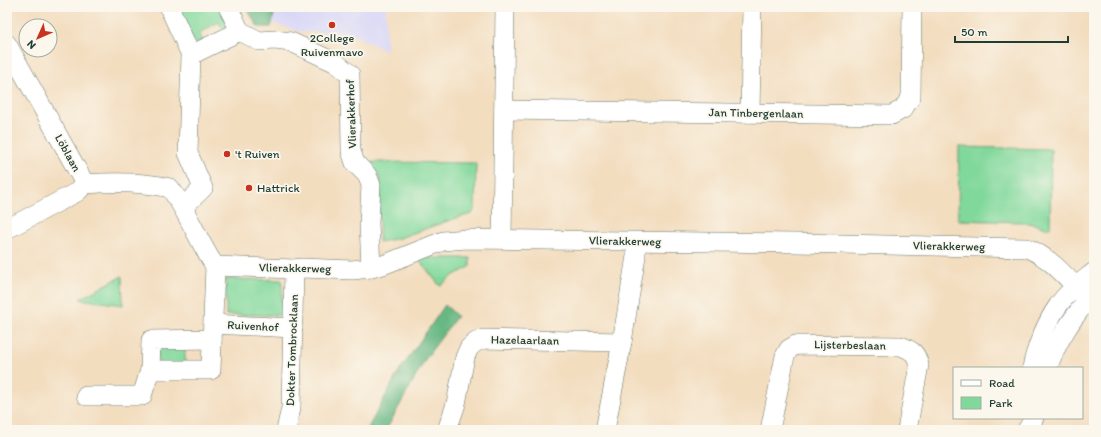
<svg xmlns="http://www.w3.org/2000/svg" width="1101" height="437" viewBox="0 0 1101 437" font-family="Itim,sans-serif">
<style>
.built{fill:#d8d7f8}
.green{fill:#81d89b;stroke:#508a68}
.forest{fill:#68b883;stroke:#447a5c}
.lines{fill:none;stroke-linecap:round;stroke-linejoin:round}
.minor-casing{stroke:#697565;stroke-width:20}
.minor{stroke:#fff;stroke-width:19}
.poi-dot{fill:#c8321e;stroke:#fbf7ec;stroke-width:1.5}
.labels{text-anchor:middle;stroke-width:3.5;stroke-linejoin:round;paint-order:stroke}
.poi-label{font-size:12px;fill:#1f3d34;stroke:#fbf7ec;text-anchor:start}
.street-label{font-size:12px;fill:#1f3d34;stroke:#fbf7ec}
</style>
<rect width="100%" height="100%" fill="#fbf7ec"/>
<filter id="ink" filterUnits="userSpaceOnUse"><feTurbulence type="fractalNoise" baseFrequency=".025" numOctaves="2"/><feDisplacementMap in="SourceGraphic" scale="8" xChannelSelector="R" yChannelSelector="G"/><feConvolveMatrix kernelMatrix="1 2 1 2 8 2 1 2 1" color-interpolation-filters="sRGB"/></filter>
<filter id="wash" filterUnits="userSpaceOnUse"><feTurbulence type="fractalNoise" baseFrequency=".012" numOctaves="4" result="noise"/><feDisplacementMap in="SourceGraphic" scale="16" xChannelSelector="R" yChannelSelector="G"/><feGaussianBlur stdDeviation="0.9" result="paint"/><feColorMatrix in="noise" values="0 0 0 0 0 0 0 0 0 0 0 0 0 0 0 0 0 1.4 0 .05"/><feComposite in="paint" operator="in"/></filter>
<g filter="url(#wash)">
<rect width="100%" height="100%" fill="#f3ddbf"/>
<polygon class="built" points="251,7 386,7 386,51 348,32 301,32 257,18"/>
<g class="green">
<polygon points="175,7 222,7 228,27 224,32 219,22 199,33 204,43 197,43 193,41"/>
<polygon points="959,147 1051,149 1050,228 1046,228 1034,224 1021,222 958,220"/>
<polygon points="372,162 476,163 475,208 472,214 456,218 399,238 379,242 380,179 378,174 372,167"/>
<polygon points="422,258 470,258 470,267 454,275 440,286 420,261 420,259"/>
<polygon points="122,276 123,305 80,299"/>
<polygon points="226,279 282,280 282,315 226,315"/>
<polygon points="158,345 185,346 185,367 158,367"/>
</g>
<g class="forest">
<polygon points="246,7 266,7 275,10 271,27 258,27"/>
<polygon points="445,305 457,316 426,358 386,430 367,430 398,373"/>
</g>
</g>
<g filter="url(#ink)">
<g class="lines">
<defs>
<g id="minor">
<polyline points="169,7 191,55 188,153 203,188 183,207"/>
<polyline points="228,7 240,31 259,41 275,40 291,42 336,63 350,74 351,151 355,163 367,175 371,185 369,223 371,268"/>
<polyline points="7,44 85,184 77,192 7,229"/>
<polyline points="191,55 240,31"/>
<polyline points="504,110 892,115 903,109 911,97 912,7"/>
<polyline points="750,113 752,7"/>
<path d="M85 184C113 182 143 182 170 188 188 212 198 241 215 266L294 269 302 268 352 270 371 268 383 265 443 241 466 239 796 243 1027 248C1052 258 1070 281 1088 300"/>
<polyline points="502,239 505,7"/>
<polyline points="213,324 293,328"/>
<path d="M1032 368C1035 350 1047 321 1058 306 1066 293 1083 281 1094 272"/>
<path d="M1048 368C1054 346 1076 310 1094 295"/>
<polyline points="150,370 211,370 215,266"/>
<polyline points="86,396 142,396 150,370 151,340 212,339"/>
<polyline points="286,430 291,408 294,269"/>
<polyline points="447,430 456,404 465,357 469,348 476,342 484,339 622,342"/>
<polyline points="605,430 622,342 636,256 636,242"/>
<path d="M770 430 785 356 789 349 796 345 901 346C913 351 916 353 919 365L907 430"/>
<polyline points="1027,430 1034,418"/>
</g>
</defs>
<use href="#minor" class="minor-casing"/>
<use href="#minor" class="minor"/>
</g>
</g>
<g class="poi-dot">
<circle cx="332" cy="25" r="4"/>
<circle cx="227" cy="154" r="4"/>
<circle cx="249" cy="188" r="4"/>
</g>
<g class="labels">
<g class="poi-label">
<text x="332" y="42" text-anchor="middle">2College<tspan x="332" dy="14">Ruivenmavo</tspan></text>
<text x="235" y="158">'t Ruiven</text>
<text x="257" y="192">Hattrick</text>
</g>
<g class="street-label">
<text transform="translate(756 113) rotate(1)" y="4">Jan Tinbergenlaan</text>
<text transform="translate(351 114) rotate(-92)" y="4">Vlierakkerhof</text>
<text transform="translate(68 153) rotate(61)" y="4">Löblaan</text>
<text transform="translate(625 241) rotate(1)" y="4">Vlierakkerweg</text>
<text transform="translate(949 246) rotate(1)" y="4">Vlierakkerweg</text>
<text transform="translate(295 268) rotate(1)" y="4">Vlierakkerweg</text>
<text transform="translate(253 326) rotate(3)" y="4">Ruivenhof</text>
<text transform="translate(525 340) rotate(1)" y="4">Hazelaarlaan</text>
<text transform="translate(850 345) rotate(1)" y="4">Lijsterbeslaan</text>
<text transform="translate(292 350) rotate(-88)" y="4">Dokter Tombrocklaan</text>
</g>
</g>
<rect width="1101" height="437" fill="none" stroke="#fbf7ec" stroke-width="24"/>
<rect x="953" y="367" width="130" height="52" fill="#fbf7ec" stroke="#a3ada2"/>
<rect x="961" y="380" width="20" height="6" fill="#ffffff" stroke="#a3ada2"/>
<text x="989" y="387" font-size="12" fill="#1f3d34">Road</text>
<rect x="961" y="397" width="20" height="12" fill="#81d89b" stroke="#a3ada2"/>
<text x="989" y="407" font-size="12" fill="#1f3d34">Park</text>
<g transform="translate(38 38) rotate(225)"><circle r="19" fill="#fbf7ec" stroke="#a3ada2"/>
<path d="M0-3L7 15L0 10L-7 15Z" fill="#c8321e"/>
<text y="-6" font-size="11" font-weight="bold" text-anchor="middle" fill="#1f3d34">N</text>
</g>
<path d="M955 36v6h113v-6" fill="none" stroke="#1f3d34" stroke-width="2"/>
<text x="961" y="36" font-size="12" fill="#1f3d34" stroke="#fbf7ec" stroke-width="3" paint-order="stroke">50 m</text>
</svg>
